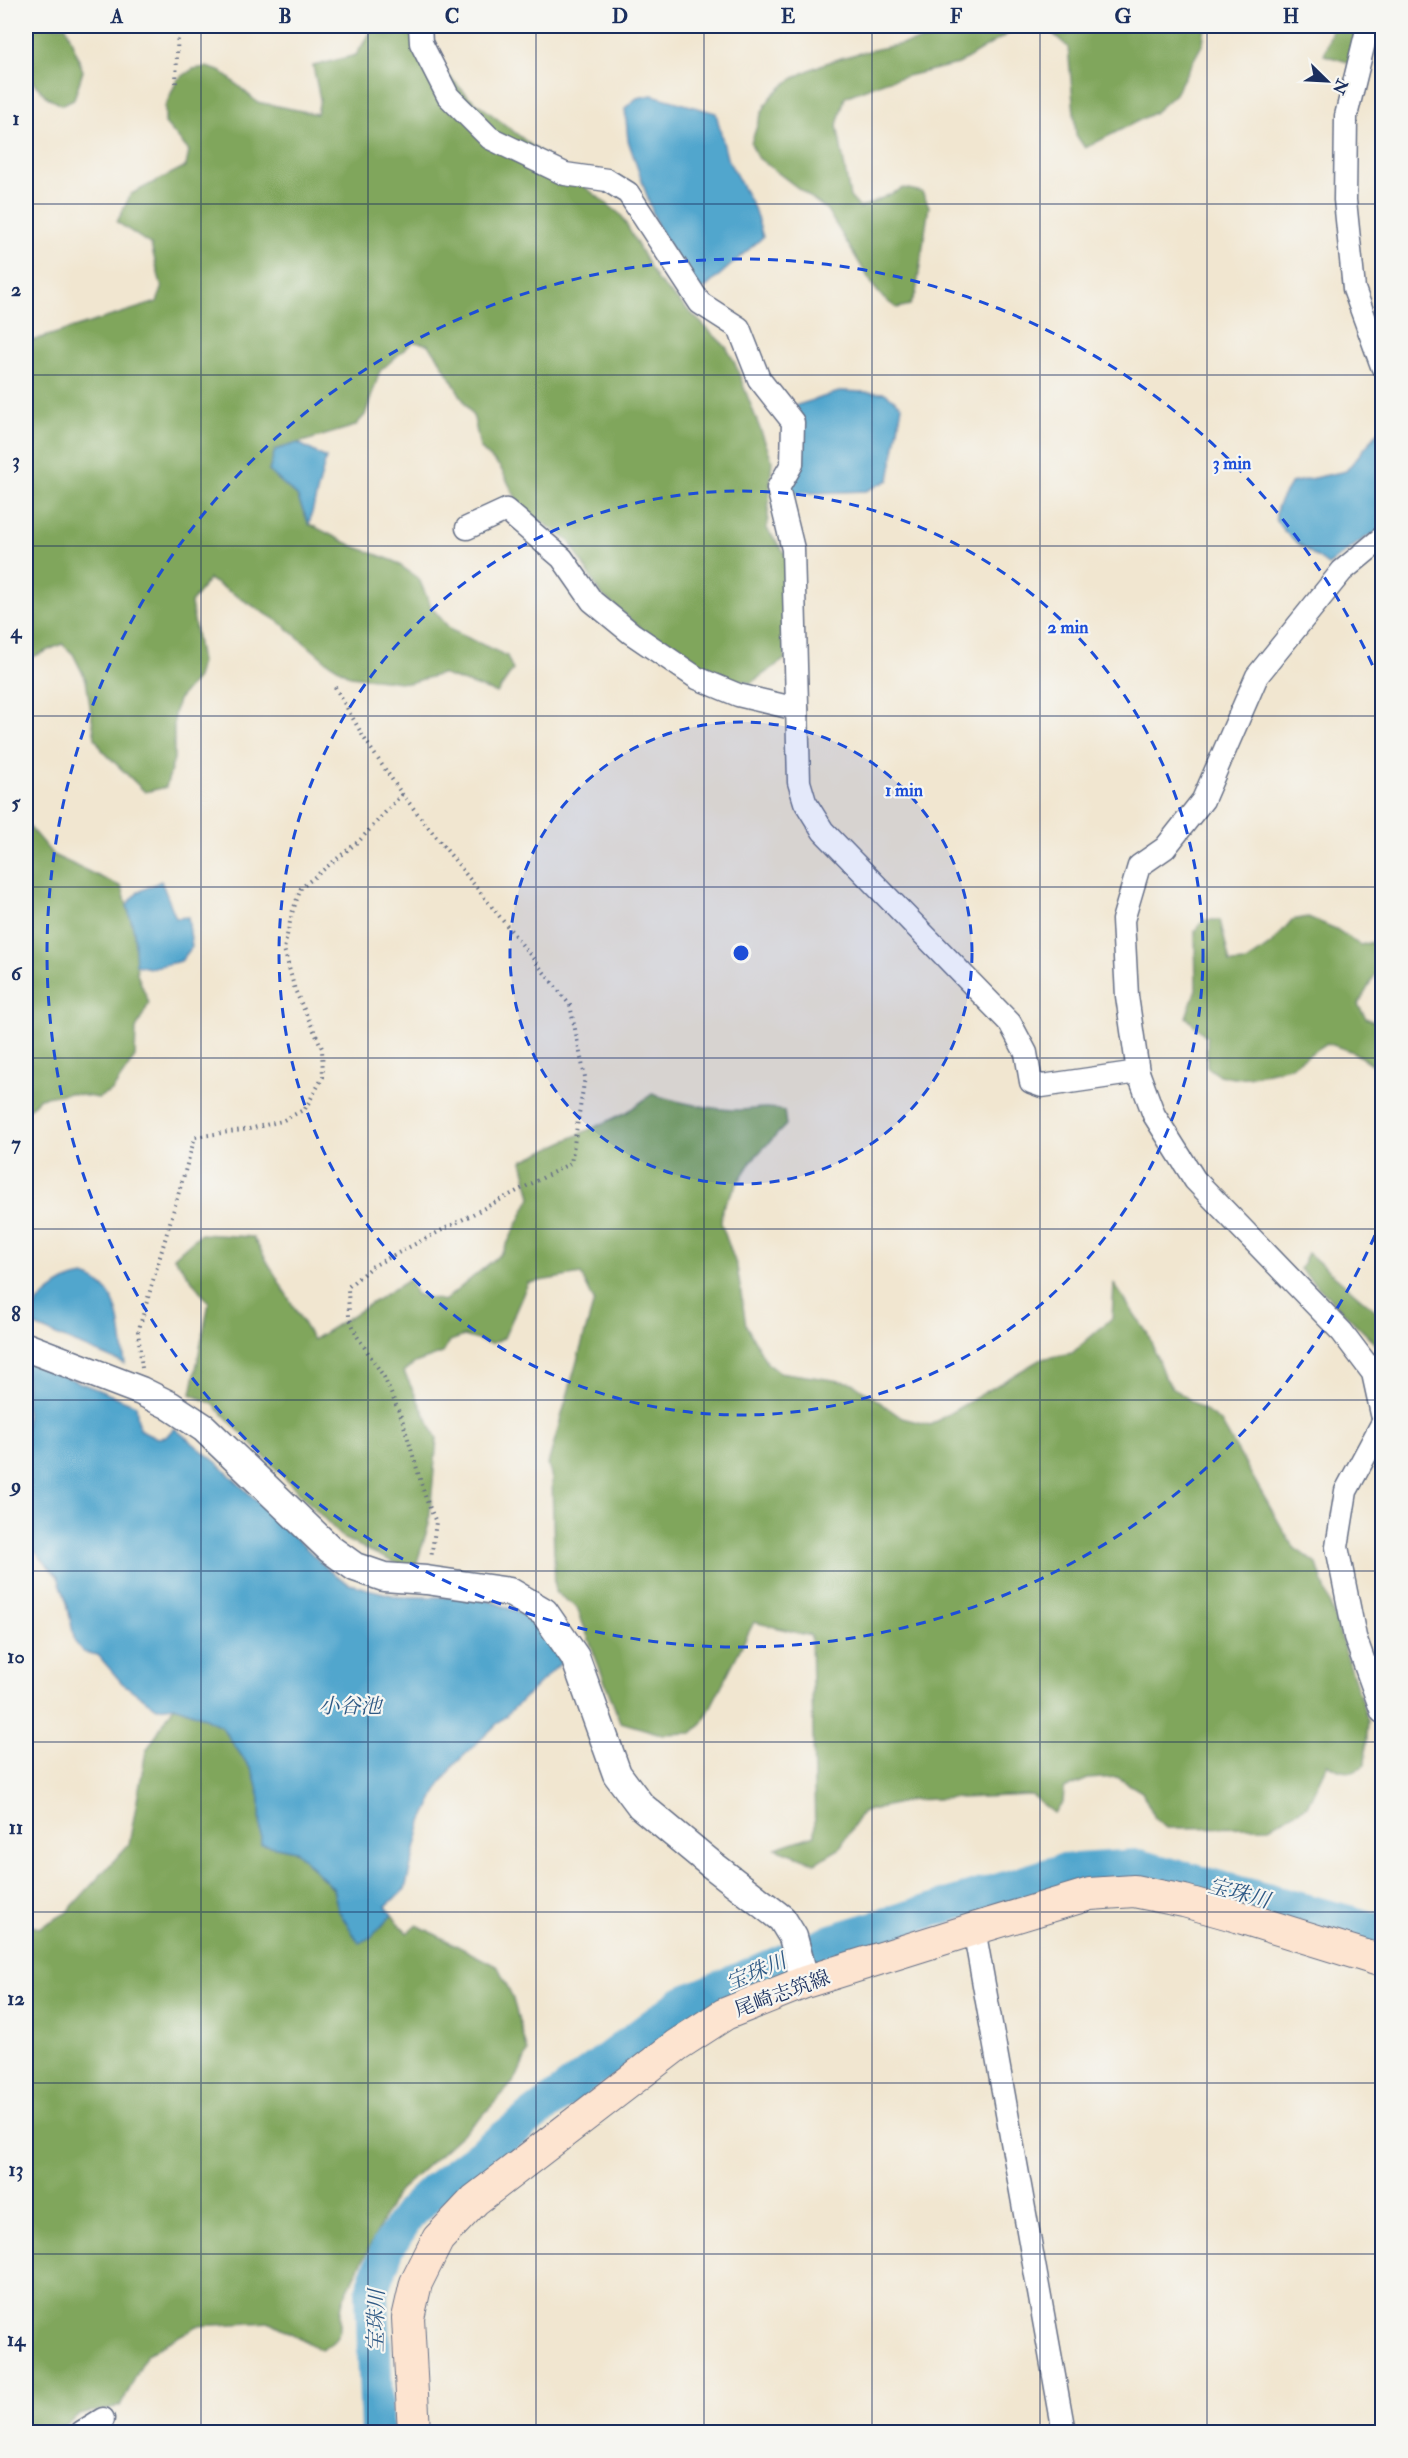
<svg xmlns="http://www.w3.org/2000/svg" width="1408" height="2458" viewBox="0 0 1408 2458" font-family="'IM FELL Double Pica','Noto Serif JP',serif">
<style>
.forest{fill:#80a65c;stroke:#4e6a5d;stroke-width:1.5}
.water{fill:#51a6cd;stroke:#366a96;stroke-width:1.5}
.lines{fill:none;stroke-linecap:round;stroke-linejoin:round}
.river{stroke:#51a6cd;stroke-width:34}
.minor-casing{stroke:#666f86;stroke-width:25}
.tertiary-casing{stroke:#666f86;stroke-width:31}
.secondary-casing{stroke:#666f86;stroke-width:34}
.path{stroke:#666f86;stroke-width:4;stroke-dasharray:1.5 4.5;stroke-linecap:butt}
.minor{stroke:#fff;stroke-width:22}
.tertiary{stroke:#fff;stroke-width:28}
.secondary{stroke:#fde4d0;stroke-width:32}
.grid{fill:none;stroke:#1b2f5e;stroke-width:1.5;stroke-opacity:0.55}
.ring{fill:none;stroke:#1d4ed8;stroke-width:3;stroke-dasharray:10 8}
.labels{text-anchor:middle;stroke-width:4.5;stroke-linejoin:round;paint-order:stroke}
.street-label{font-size:20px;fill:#1b2f5e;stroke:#f6f6f2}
.water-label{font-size:21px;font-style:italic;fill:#2e5985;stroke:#f6f6f2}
.centre{fill:#1d4ed8;stroke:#f6f6f2;stroke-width:3}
.ring-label{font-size:18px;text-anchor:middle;font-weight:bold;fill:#1d4ed8;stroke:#f6f6f2;stroke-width:4.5;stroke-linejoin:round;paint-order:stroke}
.neatline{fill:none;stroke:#1b2f5e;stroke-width:2}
.grid-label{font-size:20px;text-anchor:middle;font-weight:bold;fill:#1b2f5e}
</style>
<rect width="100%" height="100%" fill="#f6f6f2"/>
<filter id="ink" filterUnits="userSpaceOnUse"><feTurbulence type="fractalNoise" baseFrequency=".0167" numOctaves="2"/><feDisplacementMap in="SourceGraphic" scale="12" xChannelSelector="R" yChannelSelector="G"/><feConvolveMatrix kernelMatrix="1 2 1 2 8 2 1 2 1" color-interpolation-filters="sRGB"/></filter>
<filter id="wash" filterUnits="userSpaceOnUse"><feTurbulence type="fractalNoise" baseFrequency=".008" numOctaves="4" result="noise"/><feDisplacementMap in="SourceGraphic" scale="24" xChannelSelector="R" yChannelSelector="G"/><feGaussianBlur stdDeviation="1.35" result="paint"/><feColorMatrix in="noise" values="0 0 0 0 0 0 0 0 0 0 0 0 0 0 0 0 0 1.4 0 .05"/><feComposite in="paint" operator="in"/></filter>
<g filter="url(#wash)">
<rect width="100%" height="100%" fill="#f1e6d0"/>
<g class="forest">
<polygon points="26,26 66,26 83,71 74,99 61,105 47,97 26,75"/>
<polygon points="372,26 437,26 426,52 468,96 621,215 657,280 726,347 734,361 772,460 767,529 790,560 785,659 751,683 721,677 668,652 600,593 570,542 520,506 500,467 480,448 474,418 436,354 427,344 413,342 380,371 365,415 355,426 275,450 269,471 297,496 309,524 353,546 394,561 419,579 431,607 451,630 507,656 513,670 497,693 441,674 409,683 350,676 326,661 281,623 209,579 191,603 201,662 197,678 178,700 174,715 174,759 166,787 145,792 103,751 95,738 86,680 73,654 62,644 26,660 26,339 28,342 157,302 162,289 151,245 117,222 131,194 186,166 189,151 165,123 165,107 177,80 193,69 207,67 222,72 257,102 317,114 320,99 313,66 356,55 372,30"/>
<path d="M950 26H1021L958 64 886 81 845 97 837 125 850 197 860 208 904 188 922 192 929 206 916 293 910 305 897 308 884 299 874 287 827 210 757 157 751 143C756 130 760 112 769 100 801 57 890 47 940 37Z"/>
<polygon points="1044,26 1205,26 1203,43 1175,94 1154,113 1085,148 1076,135 1068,47"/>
<polygon points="1333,26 1363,26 1351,63 1324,55"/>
<polygon points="26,823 53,855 122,887 134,931 137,974 149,1003 136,1029 135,1057 112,1091 98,1098 69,1093 40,1098 26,1112"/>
<polygon points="1308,917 1336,929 1360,945 1382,940 1382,968 1380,966 1358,1005 1366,1018 1382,1026 1382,1071 1353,1052 1327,1043 1290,1067 1248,1077 1233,1078 1219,1075 1207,1067 1207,1037 1186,1017 1196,989 1195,931 1204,920 1220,920 1230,963 1246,962 1271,944 1292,920"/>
<path d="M652 1094C680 1103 707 1109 737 1110 755 1110 764 1105 784 1111L786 1125 752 1160 722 1208 721 1223 737 1267 746 1325 767 1363 779 1372 853 1383 902 1418 930 1425 1041 1359 1072 1353 1112 1318 1114 1284 1148 1334 1164 1376 1173 1388 1221 1422 1293 1547 1317 1564 1368 1721 1365 1765C1350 1775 1341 1773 1327 1764L1307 1806 1269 1827 1166 1828 1155 1818 1142 1792 1117 1777 1088 1779 1064 1789 1063 1803 1054 1813 1031 1795 912 1800 862 1812 839 1849 815 1863 776 1848 815 1835 811 1636 754 1622 702 1724 692 1733 661 1734 620 1722 577 1608 555 1592 552 1479 548 1464 594 1301 581 1274 528 1283 504 1338 491 1344 464 1336 450 1341 443 1353 415 1363 404 1372 437 1439 429 1524 414 1572 344 1539 213 1404 191 1394 209 1303 174 1257 200 1234 253 1237 313 1340 410 1279 415 1294 444 1301 503 1252 531 1197 522 1161 627 1112Z"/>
<polygon points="1308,1253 1382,1316 1382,1350 1300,1269"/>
<path d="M174 1706 197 1714 221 1726 253 1772 260 1798 261 1844 296 1851 333 1889 338 1910 371 1937 392 1915 407 1933 417 1925 498 1967 512 1996 528 2052 516 2079 486 2112 396 2194 343 2300C336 2325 349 2335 321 2350L271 2322 197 2326 147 2354 121 2406 79 2415 55 2432H26V1924L39 1928 66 1913 129 1844 146 1751Z"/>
</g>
<g class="water">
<polygon points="652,95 716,113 727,158 754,208 763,237 698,294 658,228 628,140 625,108 637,98"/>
<polygon points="842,391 885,393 902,406 889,480 866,491 781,494 791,407"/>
<path d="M1382 427V530L1365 538 1328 565C1316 556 1278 532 1276 518 1274 507 1286 492 1291 483L1346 471Z"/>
<polygon points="298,443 326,458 309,524 297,496 269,471 275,450"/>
<polygon points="161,881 176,918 188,917 192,947 181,961 150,968 136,965 134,931 127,905 138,892"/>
<path d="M84 1276C123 1288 120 1330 125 1364L30 1324C31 1300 61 1279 84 1276Z"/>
<polygon points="26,1361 136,1405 139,1429 157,1438 166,1437 174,1428 216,1462 332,1573 349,1584 399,1597 478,1597 493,1602 524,1615 548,1638 563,1661 455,1764 441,1783 422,1822 405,1889 386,1906 392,1915 371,1937 359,1943 338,1910 333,1888 296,1851 261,1844 260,1798 253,1772 221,1726 197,1714 174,1706 157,1708 122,1683 98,1655 83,1652 75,1642 67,1603 58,1577 26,1542"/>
</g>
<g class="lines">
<polyline class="river" points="377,2432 372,2291 388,2247 410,2213 434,2190 681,2004 831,1941 1062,1871 1138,1866 1382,1931"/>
</g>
</g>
<g filter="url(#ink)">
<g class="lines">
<defs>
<g id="minor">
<polyline points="420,26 421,43 448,96 490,138 565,174 607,180 628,193 700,303 739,328 759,379 793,422 792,464 778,488 793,549 799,782 805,802 823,831 1010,1023 1026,1053 1031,1082 1042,1086 1138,1072"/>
<polyline points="1368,26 1346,116 1345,200 1354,289 1382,366"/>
<polyline points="467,528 506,510 562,558 592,601 631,633 697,678 738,695 797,709"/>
<polyline points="1382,538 1342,571 1257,676 1203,800 1165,848 1139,866 1123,920 1127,996 1138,1072 1154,1115 1195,1180 1342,1332 1373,1373 1382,1414"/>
<polyline points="1382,1424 1346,1491 1337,1547 1355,1637 1382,1712"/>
<polyline points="974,1929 1064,2432"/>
<polyline points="82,2432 103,2419"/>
</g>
<polyline id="tertiary" points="26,1347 141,1391 169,1405 204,1428 330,1549 355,1567 384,1577 426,1580 510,1592 544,1612 575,1657 617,1774 641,1806 711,1864 782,1919 793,1937 805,1982"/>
<polyline id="secondary" points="414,2432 408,2318 416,2283 438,2239 475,2200 677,2045 725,2014 805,1982 974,1929 1090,1894 1134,1891 1184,1901 1230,1914 1382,1961"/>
</defs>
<use href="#minor" class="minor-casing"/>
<use href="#tertiary" class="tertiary-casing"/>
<use href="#secondary" class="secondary-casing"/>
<g class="path">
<polyline points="176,83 178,26"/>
<polyline points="335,687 367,743 402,794 570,1005 585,1077 571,1163 371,1267 348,1287 349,1317 357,1336 384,1377 402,1419 426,1499 436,1522 431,1559"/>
<polyline points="142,1368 138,1332 195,1137 249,1129 282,1121 305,1109 323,1077 322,1048 295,990 284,949 292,913 301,888 360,840 402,794"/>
</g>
<use href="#minor" class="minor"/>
<use href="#tertiary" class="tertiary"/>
<use href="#secondary" class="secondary"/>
</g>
</g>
<path class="grid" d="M201 26V2432M368 26V2432M536 26V2432M704 26V2432M872 26V2432M1040 26V2432M1207 26V2432M26 204H1382M26 375H1382M26 546H1382M26 716H1382M26 887H1382M26 1058H1382M26 1229H1382M26 1400H1382M26 1571H1382M26 1742H1382M26 1912H1382M26 2083H1382M26 2254H1382"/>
<circle cx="741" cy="953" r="231" fill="#1d4ed8" fill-opacity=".12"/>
<g class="ring">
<circle cx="741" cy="953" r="231"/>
<circle cx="741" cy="953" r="462"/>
<path d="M1382 1219A694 694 0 1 1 1382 687"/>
</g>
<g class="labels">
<g class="street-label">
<text transform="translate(782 1993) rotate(-20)" y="7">尾崎志筑線</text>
</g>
<g class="water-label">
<text x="350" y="1713">小谷池</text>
<text transform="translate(1239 1893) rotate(15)" y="7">宝珠川</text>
<text transform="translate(756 1972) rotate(-23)" y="7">宝珠川</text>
<text transform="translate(376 2321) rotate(-89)" y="7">宝珠川</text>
</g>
</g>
<circle cx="741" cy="953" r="9" class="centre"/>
<g class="ring-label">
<text x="1232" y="469">3 min</text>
<text x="1068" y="633">2 min</text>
<text x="904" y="796">1 min</text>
</g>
<rect width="1408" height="2458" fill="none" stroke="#f6f6f2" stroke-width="66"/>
<g transform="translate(1327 81) rotate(114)" stroke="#f6f6f2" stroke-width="4.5" paint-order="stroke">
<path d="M0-4.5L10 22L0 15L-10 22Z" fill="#1b2f5e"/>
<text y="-9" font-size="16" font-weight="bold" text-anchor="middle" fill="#1b2f5e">N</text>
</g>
<rect x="33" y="33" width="1342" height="2392" class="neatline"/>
<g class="grid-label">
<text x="117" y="23">A</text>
<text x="285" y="23">B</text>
<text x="452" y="23">C</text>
<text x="620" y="23">D</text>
<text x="788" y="23">E</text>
<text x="956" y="23">F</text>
<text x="1123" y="23">G</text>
<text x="1291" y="23">H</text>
<text x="16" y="125">1</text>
<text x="16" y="296">2</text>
<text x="16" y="467">3</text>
<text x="16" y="638">4</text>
<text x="16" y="809">5</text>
<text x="16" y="980">6</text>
<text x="16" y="1150">7</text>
<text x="16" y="1321">8</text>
<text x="16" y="1492">9</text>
<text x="16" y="1663">10</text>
<text x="16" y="1834">11</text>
<text x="16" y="2005">12</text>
<text x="16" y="2176">13</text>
<text x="16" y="2346">14</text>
</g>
</svg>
